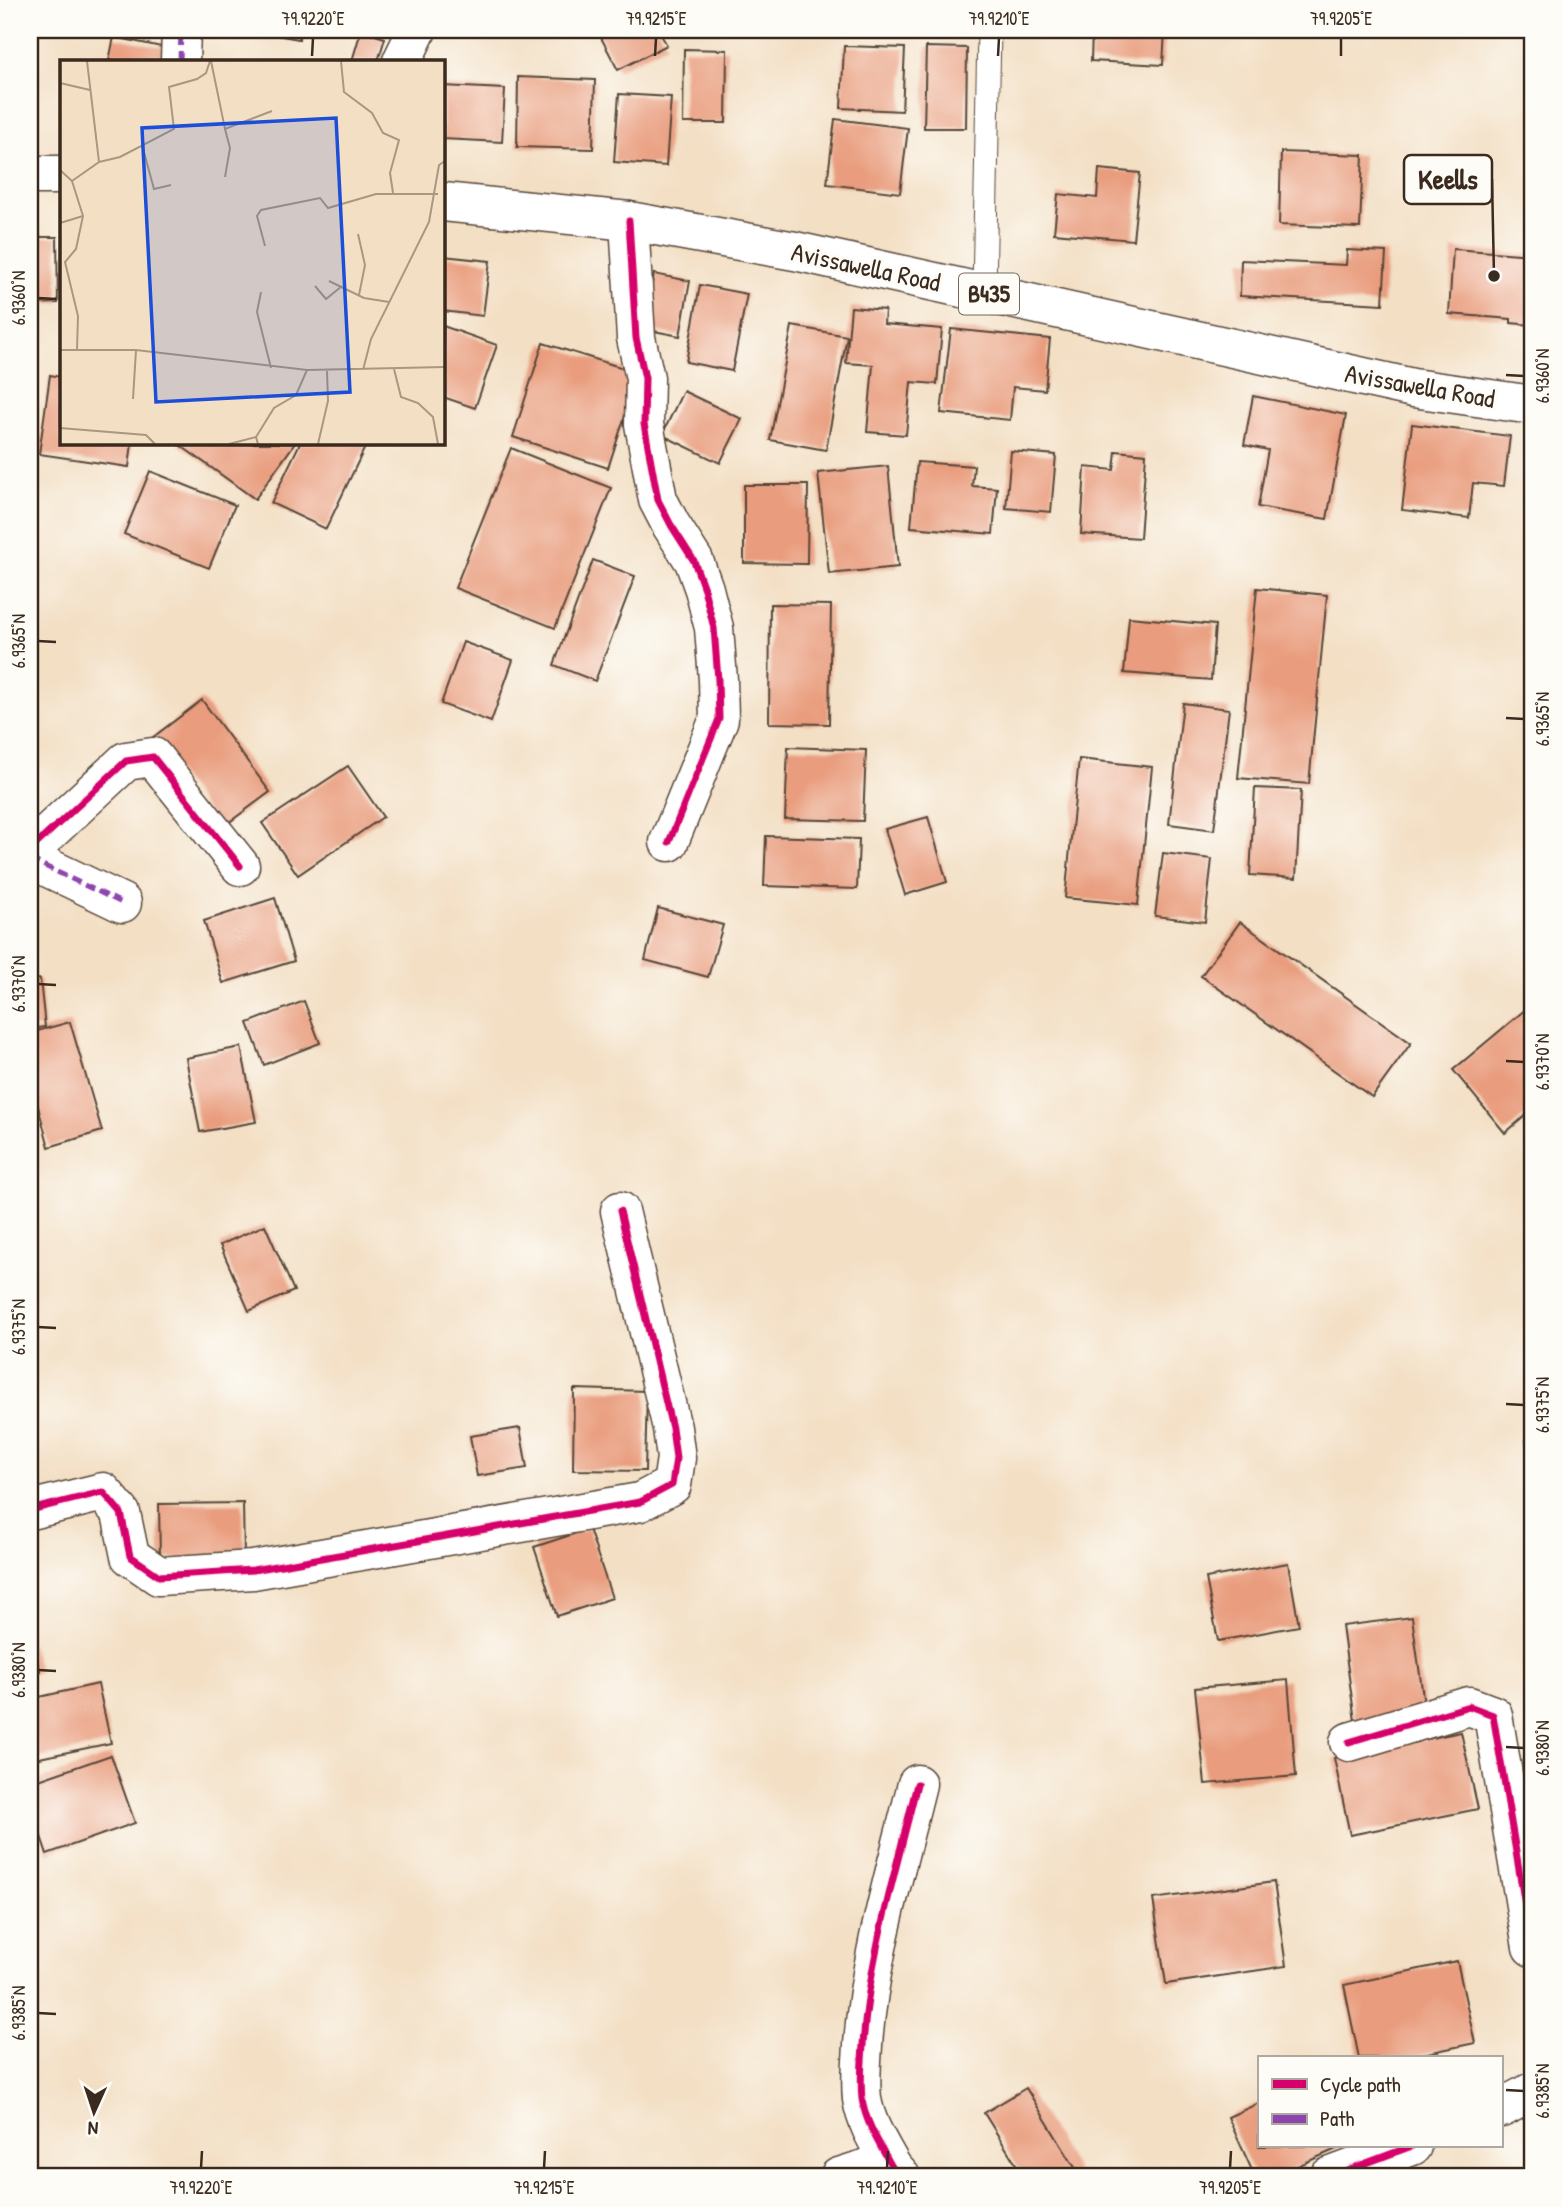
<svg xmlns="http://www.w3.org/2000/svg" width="1562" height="2207" viewBox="0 0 1562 2207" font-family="'Patrick Hand',sans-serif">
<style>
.building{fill:#e99d7e}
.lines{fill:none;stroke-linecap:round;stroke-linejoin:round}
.lane-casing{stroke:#574537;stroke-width:25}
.street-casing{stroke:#574537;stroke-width:41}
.primary-casing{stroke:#574537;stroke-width:41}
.lane{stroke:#fff;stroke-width:23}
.street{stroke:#fff;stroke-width:38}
.primary{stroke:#fff;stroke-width:38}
.quiet{stroke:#8e44ad;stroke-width:5;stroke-dasharray:10 5;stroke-linecap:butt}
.cycleway-casing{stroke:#fdfcf7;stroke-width:11}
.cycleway{stroke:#d6006c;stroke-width:7}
.ticks{fill:none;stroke:#3b2a1e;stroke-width:2.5}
.labels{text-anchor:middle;stroke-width:7;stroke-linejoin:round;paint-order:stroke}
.shield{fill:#fdfcf7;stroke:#75695f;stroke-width:2}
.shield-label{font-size:24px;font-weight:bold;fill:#3b2a1e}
.street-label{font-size:26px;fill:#3b2a1e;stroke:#fdfcf7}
.inset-road{fill:none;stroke:#a99782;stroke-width:2}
.view{fill:#1d4ed8;fill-opacity:0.15;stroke:#1d4ed8;stroke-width:3.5}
.inset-edge{fill:none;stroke:#3b2a1e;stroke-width:3.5}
.leader{fill:none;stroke:#3b2a1e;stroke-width:2.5}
.callout-dot{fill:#3b2a1e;stroke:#fdfcf7;stroke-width:2.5}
.callout{fill:#fdfcf7;stroke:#3b2a1e;stroke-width:2.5}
.callout-label{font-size:28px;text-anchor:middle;font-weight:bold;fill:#3b2a1e}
.neatline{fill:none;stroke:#3b2a1e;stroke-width:2.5}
.ticks-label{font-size:18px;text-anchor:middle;fill:#3b2a1e}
</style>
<rect width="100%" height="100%" fill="#fdfcf7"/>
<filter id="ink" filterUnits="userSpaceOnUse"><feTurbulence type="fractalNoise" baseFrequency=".0143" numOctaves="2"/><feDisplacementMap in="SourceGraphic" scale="14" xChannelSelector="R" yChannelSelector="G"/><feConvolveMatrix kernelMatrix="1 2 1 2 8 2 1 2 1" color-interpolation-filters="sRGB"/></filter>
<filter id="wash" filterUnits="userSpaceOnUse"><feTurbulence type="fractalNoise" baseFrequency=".00686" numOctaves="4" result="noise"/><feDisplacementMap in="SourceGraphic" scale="28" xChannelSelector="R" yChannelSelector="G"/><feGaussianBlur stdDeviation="1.57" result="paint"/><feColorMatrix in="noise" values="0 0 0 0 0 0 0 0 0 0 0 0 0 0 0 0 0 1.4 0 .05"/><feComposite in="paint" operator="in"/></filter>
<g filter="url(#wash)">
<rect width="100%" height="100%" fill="#f3dfc4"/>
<g id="blocks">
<g class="building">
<polygon points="248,30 300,30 299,39"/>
<polygon points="597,30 658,30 667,45 618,70"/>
<polygon points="1092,30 1165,30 1163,65 1091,61"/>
<polygon points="361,31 385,38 378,61 352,61"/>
<polygon points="114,37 171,49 168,61 109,61"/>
<polygon points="844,46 905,48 902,111 841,108"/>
<polygon points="926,47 967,48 966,128 924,128"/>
<polygon points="684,49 727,50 726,123 683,123"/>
<polygon points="518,77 595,80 593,149 517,147"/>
<polygon points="443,86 505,89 502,142 443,139"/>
<polygon points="619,94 671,97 666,166 614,162"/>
<polygon points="835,119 908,128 900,193 827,184"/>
<polygon points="1281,152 1363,155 1360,228 1279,225"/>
<polygon points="1099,169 1140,173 1133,240 1054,233 1058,194 1097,198"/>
<polygon points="30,237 57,237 58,303 30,304"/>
<polygon points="1453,249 1532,255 1532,325 1511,323 1511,319 1449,314"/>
<polygon points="1347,250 1386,252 1383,304 1240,296 1241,260 1346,265"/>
<polygon points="443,256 490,261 483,316 443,311"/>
<polygon points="654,274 690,281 680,336 643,329"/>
<polygon points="700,285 747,294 732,371 686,362"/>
<polygon points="851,307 885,310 884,324 942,329 937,384 911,382 906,435 867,432 873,365 846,363"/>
<polygon points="443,326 497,345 475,408 443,397"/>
<polygon points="792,326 847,336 826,450 770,440"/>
<polygon points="951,329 1050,339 1045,390 1013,387 1010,420 941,413"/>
<polygon points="543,343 639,373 608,468 513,437"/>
<polygon points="50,375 61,377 61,443 132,443 129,467 39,454"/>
<polygon points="683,391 742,419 720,463 662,435"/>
<polygon points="1253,396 1346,415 1327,519 1258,507 1268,450 1244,445"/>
<polygon points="1412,424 1510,436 1504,486 1473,483 1469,518 1402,510"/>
<polygon points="177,443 295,443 255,499"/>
<polygon points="300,443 367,443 326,529 271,503"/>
<polygon points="511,448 611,488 555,628 455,588"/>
<polygon points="1011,451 1056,455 1051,512 1006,508"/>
<polygon points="1116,451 1146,454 1140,538 1081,534 1085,467 1114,470"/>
<polygon points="917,462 974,466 972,486 997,488 993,534 911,527"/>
<polygon points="888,466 898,567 829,574 818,473"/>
<polygon points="150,471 235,505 209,568 124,534"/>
<polygon points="744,485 808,485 807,564 744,563"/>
<polygon points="593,560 635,576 595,681 554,665"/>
<polygon points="1257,588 1327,595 1309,784 1238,778"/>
<polygon points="770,604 831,605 829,724 769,723"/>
<polygon points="1129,617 1215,625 1211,680 1124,673"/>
<polygon points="463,642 513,660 491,722 441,704"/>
<polygon points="202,700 270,792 220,829 152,738"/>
<polygon points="1183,703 1229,709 1214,830 1169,824"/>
<polygon points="788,747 866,750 863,821 785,819"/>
<polygon points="1079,759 1152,767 1138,905 1065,898"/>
<polygon points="348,766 383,817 298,875 262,823"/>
<polygon points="1255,788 1301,790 1296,878 1250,875"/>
<polygon points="928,817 947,882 905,895 885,829"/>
<polygon points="766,836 859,839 857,889 764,886"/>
<polygon points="1163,853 1212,859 1205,922 1155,916"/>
<polygon points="275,898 294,961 223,983 204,921"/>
<polygon points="658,908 723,925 708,977 645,960"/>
<polygon points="1240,922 1411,1043 1372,1097 1201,976"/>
<polygon points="40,979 45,1027 30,1029 30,980"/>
<polygon points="304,1001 320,1043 264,1065 248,1023"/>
<polygon points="1532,1004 1532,1110 1505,1133 1453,1070"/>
<polygon points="70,1022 102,1131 49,1147 34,1092 30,1093 30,1033"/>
<polygon points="241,1047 256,1122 200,1132 186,1058"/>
<polygon points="265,1225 294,1291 249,1311 220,1245"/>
<polygon points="574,1389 647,1391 645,1471 573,1470"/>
<polygon points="520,1428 527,1468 477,1476 470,1436"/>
<polygon points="1532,1439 1532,1471 1531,1471 1526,1440"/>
<polygon points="243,1503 244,1558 160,1559 159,1504"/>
<polygon points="589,1529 612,1598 557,1616 534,1547"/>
<polygon points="1288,1563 1299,1626 1218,1641 1206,1578"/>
<polygon points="1412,1617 1425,1711 1355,1721 1342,1626"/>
<polygon points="30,1642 40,1671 30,1675"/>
<polygon points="1288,1680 1296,1776 1205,1784 1195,1688"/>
<polygon points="98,1684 111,1743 30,1760 30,1699"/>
<polygon points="1461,1732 1478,1809 1350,1835 1334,1758"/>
<polygon points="111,1755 135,1823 47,1854 30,1804 30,1783"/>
<polygon points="1274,1882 1286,1966 1166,1984 1153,1899"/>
<polygon points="1457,1961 1475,2043 1404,2058 1359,2058 1344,1985"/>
<polygon points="1026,2088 1077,2171 1066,2177 1024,2177 984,2113"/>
<polygon points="1259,2103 1259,2146 1343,2146 1273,2177 1255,2177 1228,2117"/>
</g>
</g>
</g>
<g filter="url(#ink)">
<use href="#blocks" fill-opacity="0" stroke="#574537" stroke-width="2"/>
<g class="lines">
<defs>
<polyline id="lane" points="984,293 989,30"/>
<g id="street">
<polyline points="180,61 181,30"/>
<polyline points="402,61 417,30"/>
<polyline points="629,221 636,338 645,378 644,424 658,500 671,525 694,561 704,589 714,628 718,680 719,719 669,842"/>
<polyline points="30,850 126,761 153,757 240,866"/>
<polyline points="30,859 122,903"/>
<polyline points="30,1510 103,1492 121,1513 130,1556 159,1576 253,1570 640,1502 672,1485 676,1458 672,1428 620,1211"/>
<polyline points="1349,1742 1469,1706 1493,1715 1532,1947"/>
<polyline points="1501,2108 1532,2092"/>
<path d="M892 2167C880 2145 866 2124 862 2099 860 2081 862 2063 863 2045 869 1957 896 1870 917 1784"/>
<polyline points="839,2177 867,2168 892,2167 901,2177"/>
<polyline points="1329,2177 1412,2146"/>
</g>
<g id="primary">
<polyline points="30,175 61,175"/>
<polyline points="443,202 629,221 795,251 1413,388 1532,405"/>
</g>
</defs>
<use href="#lane" class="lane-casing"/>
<use href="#street" class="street-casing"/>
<use href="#primary" class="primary-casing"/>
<use href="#lane" class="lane"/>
<use href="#street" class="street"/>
<use href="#primary" class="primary"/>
<g class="quiet">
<polyline points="180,61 181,30"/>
<polyline points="30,859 122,903"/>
</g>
<defs>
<g id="cycleway">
<polyline points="629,221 636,338 645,378 644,424 658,500 671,525 694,561 704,589 714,628 718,680 719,719 669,842"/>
<polyline points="30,850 126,761 153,757 240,866"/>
<polyline points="30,1510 103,1492 121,1513 130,1556 159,1576 253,1570 640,1502 672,1485 676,1458 672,1428 620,1211"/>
<polyline points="1349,1742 1469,1706 1493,1715 1532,1947"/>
<path d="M892 2167C880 2145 866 2124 862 2099 860 2081 862 2063 863 2045 869 1957 896 1870 917 1784"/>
<polyline points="1329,2177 1412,2146"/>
</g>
</defs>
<use href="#cycleway" class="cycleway-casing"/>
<use href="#cycleway" class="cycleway"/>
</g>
</g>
<path class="ticks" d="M312 56 313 38M655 56 656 38M998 56 999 38M1341 56V38M38 298 56 299M1506 375 1524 376M38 641 56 642M1506 718 1524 719M38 984 56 985M1506 1061 1524 1062M38 1327 56 1328M1506 1404 1524 1405M38 1670 56 1671M1506 1747 1524 1748M38 2013 56 2014M1506 2090 1524 2091M201 2168 202 2151M544 2168 545 2151M887 2168 888 2151M1230 2168 1231 2151"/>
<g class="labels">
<rect class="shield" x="959" y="273.5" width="60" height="41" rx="5"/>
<g class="shield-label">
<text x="989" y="302">B435</text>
</g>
<g class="street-label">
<text transform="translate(866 267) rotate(12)" y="9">Avissawella Road</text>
<text transform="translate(1420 386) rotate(10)" y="9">Avissawella Road</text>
</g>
</g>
<g transform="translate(60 60)">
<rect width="385" height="385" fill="#f3dfc4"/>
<path class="inset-road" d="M151 1 165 69 212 51M281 1 284 32 312 53 323 73 339 80 330 113 333 133M0 23 30 30M82 85 94 129 111 125M39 102 60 97 114 69 109 27 137 19 146 13 150 1M0 110 12 121 23 156 16 189 5 202 18 256 17 290M165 117 170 88 165 69M12 121 39 102 27 1M0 163 23 156M298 174 305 205 299 235M205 186 197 156 201 150 260 138 268 148 316 134H378M269 221 304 238 329 242M255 226 266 239 282 226M201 232 197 252 211 308M0 290H76L247 310 385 307M334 309 341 337 358 343 373 357 378 384M303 310 311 279 369 162 379 105 385 101M73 339 76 290M0 368 86 375 95 384M196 377 214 348 236 335 247 310M169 384 196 377 198 384M258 384 268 341 267 311"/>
<path class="view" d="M276 58 290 332 96 342 82 68Z"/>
<rect width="385" height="385" class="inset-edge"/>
</g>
<path class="leader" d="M1494 276L1492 179"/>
<circle class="callout-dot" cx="1494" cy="276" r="7"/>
<rect class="callout" x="1404" y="155" width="88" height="49" rx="7"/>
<g class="callout-label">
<text x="1448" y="189">Keells</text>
</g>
<rect width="1562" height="2207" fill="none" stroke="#fdfcf7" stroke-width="77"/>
<rect x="1258" y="2056" width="245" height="91" fill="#fdfcf7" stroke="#afa8a0" stroke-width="2"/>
<rect x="1272" y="2079" width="35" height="10" fill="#d6006c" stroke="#afa8a0" stroke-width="2"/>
<text x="1320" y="2092" font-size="21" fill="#3b2a1e">Cycle path</text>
<rect x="1272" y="2114" width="35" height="10" fill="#8e44ad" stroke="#afa8a0" stroke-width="2"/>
<text x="1320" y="2126" font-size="21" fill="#3b2a1e">Path</text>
<g transform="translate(94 2112) rotate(183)" stroke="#fdfcf7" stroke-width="5" paint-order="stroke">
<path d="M0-5L12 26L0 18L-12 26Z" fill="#3b2a1e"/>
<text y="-10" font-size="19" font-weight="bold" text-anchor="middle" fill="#3b2a1e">N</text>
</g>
<rect x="38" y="38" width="1486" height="2130" class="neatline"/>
<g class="ticks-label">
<text x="313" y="25">79.9220°E</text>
<text x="656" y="25">79.9215°E</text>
<text x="999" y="25">79.9210°E</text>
<text x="1341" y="25">79.9205°E</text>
<text transform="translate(19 298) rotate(-90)" y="6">6.9360°N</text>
<text transform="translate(1543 376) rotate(-90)" y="6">6.9360°N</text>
<text transform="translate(19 641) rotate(-90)" y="6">6.9365°N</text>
<text transform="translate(1543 719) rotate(-90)" y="6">6.9365°N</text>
<text transform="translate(19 984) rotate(-90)" y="6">6.9370°N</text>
<text transform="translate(1543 1062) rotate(-90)" y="6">6.9370°N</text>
<text transform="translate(19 1327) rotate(-90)" y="6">6.9375°N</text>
<text transform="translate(1543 1405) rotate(-90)" y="6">6.9375°N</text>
<text transform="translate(19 1670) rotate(-90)" y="6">6.9380°N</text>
<text transform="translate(1543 1748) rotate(-90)" y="6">6.9380°N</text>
<text transform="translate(19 2013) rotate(-90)" y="6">6.9385°N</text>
<text transform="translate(1543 2091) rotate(-90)" y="6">6.9385°N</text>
<text x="201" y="2194">79.9220°E</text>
<text x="544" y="2194">79.9215°E</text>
<text x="887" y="2194">79.9210°E</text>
<text x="1230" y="2194">79.9205°E</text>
</g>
</svg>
